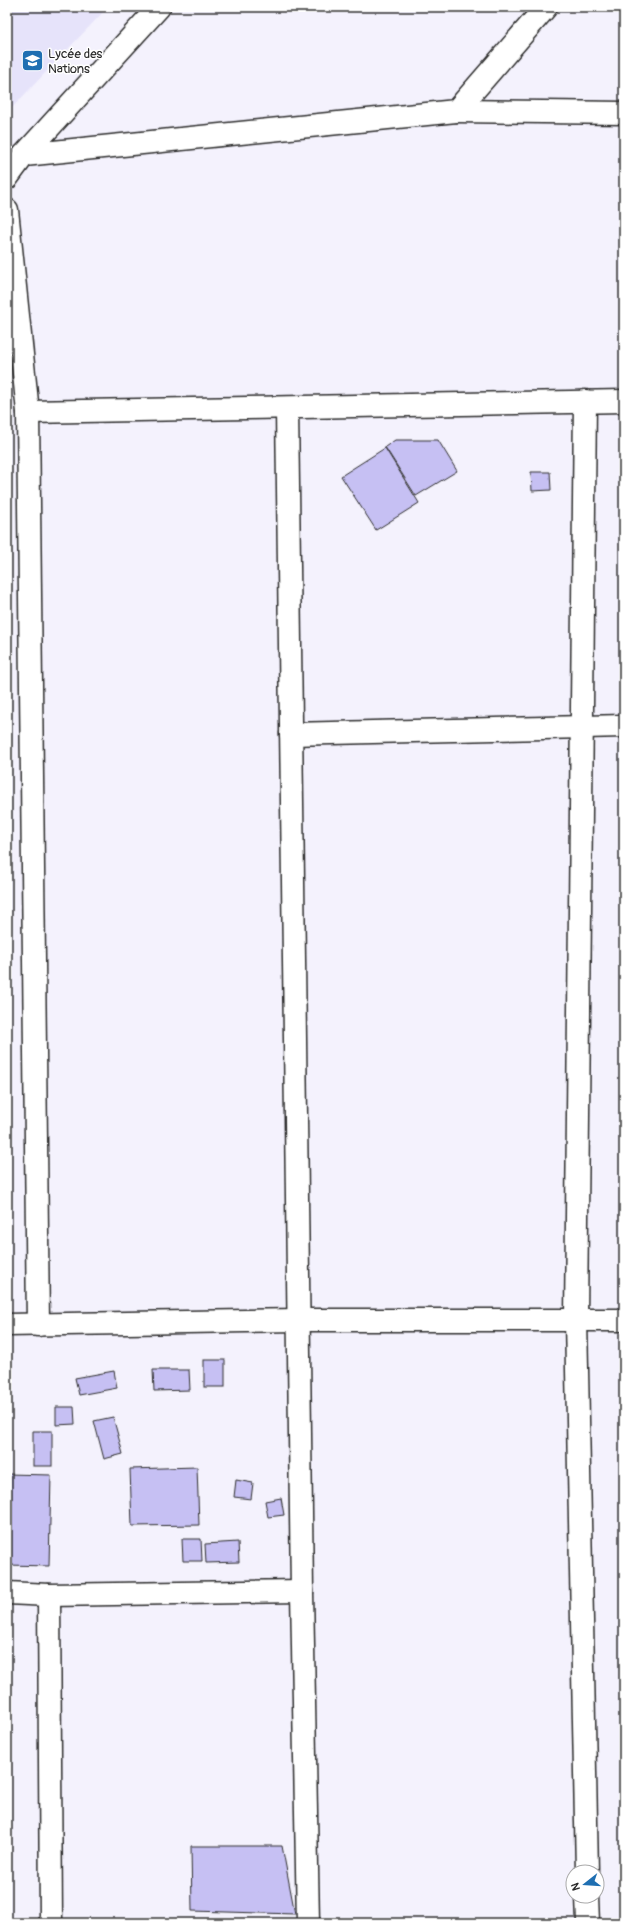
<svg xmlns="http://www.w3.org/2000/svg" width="631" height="1930" viewBox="0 0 631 1930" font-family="Pangolin,sans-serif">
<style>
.built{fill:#e6e3fa}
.building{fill:#c6c0f3;stroke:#2b2b2b}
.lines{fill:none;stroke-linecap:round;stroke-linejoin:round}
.minor-casing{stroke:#2b2b2b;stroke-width:25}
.minor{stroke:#fff;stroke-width:22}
.labels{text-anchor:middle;stroke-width:3;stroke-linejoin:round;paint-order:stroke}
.poi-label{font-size:13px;fill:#2b2b2b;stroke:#fff;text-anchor:start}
</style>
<rect width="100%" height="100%" fill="#f4f2fd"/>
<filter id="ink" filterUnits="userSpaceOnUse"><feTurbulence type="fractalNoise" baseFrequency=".025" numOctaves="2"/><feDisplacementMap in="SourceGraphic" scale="8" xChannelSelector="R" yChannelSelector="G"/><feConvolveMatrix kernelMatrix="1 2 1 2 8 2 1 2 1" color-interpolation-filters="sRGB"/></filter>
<g filter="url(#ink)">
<polygon class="built" points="7,7 108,7 7,113"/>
<g class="building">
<polygon points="395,440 438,440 457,471 416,496 385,447"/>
<polygon points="385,448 419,503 376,530 341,476"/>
<polygon points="531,472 550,472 551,490 532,491"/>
<rect x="204" y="1360" width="21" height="27"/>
<polygon points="153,1370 189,1370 190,1390 154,1391"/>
<polygon points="114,1371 117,1388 79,1395 75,1378"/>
<polygon points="56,1407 74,1407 75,1424 56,1425"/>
<polygon points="113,1417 123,1454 104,1459 94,1421"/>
<rect x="33" y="1431" width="19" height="35"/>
<polygon points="197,1467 199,1525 132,1526 130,1469"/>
<polygon points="7,1474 51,1475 49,1566 7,1565"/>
<polygon points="236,1480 253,1483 251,1499 234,1497"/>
<polygon points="281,1498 284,1515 268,1517 265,1501"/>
<polygon points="182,1539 201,1539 202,1561 183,1561"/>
<polygon points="238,1542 239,1562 206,1563 205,1544"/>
<polygon points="191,1846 282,1846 295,1914 192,1911"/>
</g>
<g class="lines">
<defs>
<g id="minor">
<polyline points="456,111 624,113"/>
<polyline points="24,155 456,111 546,7"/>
<polyline points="7,178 24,155 159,7"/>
<polyline points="7,210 28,412 38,1325"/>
<polyline points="585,401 576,1319 587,1872"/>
<polyline points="287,408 302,1591 308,1923"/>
<polyline points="28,412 624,401"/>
<polyline points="291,734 624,726"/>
<polyline points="7,1325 299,1320 624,1320"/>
<polyline points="7,1593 49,1595 302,1591"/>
<polyline points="49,1595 51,1923"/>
<polyline points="587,1896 588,1923"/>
</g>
</defs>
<use href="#minor" class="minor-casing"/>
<use href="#minor" class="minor"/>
</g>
</g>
<defs>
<symbol id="school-square" viewBox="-11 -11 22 22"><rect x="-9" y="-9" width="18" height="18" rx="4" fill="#1f6fb2" stroke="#fff"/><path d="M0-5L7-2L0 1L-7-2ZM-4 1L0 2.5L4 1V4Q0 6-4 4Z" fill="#fff"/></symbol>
</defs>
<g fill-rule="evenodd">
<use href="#school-square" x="20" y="48" width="25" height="25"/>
</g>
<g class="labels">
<g class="poi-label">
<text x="48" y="58">Lycée des<tspan x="48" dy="15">Nations</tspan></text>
</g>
</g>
<rect width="631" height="1930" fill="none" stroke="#fff" stroke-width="24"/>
<rect x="12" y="12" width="607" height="1906" fill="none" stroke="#2b2b2b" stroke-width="1.5" filter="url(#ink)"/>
<g transform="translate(585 1884) rotate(253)"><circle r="19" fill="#ffffff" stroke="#aaaaaa"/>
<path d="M0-3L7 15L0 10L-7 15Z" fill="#1f6fb2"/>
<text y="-6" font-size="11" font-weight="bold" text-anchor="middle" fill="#2b2b2b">N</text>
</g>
</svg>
